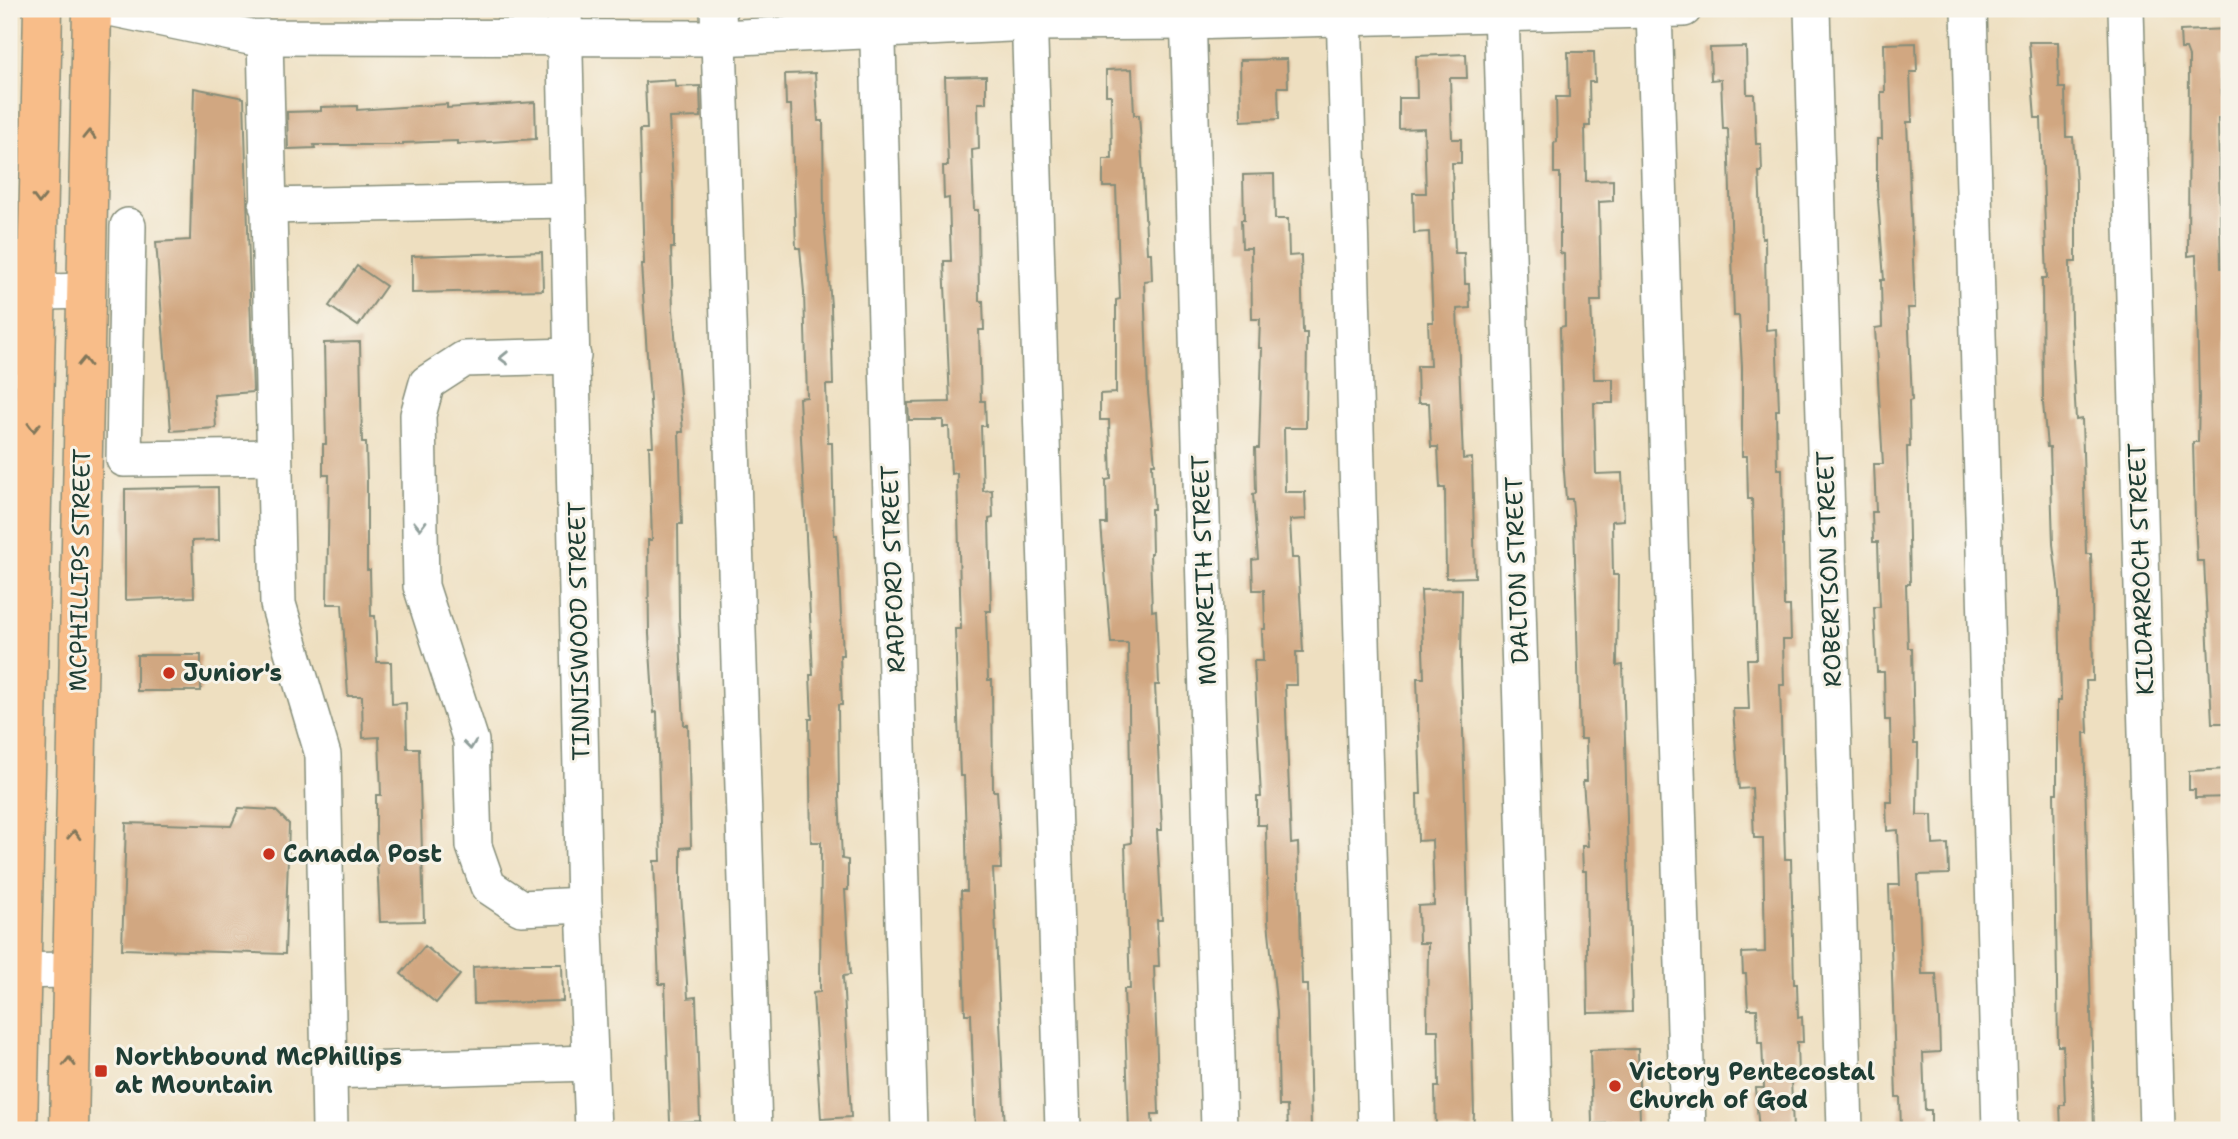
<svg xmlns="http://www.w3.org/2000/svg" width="2238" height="1139" viewBox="0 0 2238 1139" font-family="'Shantell Sans',sans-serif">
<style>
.building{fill:#d1a781}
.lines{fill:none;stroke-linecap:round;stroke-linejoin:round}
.minor-casing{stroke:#868e7a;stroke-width:38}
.major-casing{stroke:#868e7a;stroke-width:41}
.minor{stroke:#fff;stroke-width:35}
.major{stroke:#f8bd89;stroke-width:38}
.oneway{stroke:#81775a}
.oneway2{stroke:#8f9e9a}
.poi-dot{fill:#c8321e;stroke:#f7f3e8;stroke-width:2.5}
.labels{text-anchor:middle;stroke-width:6;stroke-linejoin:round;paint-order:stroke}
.street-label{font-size:24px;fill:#1f3d34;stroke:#f7f3e8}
.poi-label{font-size:24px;font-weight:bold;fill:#1f3d34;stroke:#f7f3e8;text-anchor:start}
</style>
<rect width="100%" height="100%" fill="#f7f3e8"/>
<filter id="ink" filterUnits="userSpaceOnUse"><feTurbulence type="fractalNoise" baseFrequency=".0143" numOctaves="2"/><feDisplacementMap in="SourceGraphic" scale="14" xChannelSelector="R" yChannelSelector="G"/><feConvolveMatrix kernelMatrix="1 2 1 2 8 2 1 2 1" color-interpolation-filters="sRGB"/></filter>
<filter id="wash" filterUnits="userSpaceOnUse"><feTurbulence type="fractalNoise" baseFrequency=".00686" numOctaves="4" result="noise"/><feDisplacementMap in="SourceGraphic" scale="28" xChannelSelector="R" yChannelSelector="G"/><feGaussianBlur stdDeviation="1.57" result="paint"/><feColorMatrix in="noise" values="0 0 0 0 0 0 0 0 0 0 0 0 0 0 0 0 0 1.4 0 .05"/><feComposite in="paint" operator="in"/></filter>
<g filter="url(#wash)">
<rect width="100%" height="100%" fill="#eedfc0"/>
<g id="blocks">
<g class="building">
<polygon points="2227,29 2228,56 2220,56 2222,97 2228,97 2229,118 2218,118 2221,268 2228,268 2229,298 2229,427 2226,427 2229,723 2212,723 2204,561 2197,561 2195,519 2193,442 2198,442 2199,398 2196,255 2188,256 2189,57 2186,49 2181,49 2180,31"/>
<polygon points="2029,42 2058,42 2059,88 2065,88 2066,137 2073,137 2076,182 2076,262 2070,262 2071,322 2076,420 2082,419 2086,554 2091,554 2092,592 2093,681 2086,681 2088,733 2084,733 2094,1130 2061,1130 2060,1105 2065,1105 2063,1046 2058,1046 2054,793 2057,793 2057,701 2061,701 2059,593 2053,544 2050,447 2047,447 2043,403 2042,278 2047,278 2041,118 2035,118"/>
<polygon points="1916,43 1917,72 1910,72 1912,122 1907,122 1915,308 1908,308 1912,400 1909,401 1910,447 1907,447 1910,584 1906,584 1908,648 1912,648 1914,744 1918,744 1917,815 1932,815 1933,845 1948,844 1949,874 1918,875 1922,974 1936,974 1939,1020 1940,1052 1923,1053 1925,1110 1931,1110 1931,1130 1901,1130 1900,1097 1896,1097 1889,885 1900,885 1898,830 1887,831 1886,802 1892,802 1890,720 1885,720 1884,672 1877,672 1874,607 1880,607 1878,542 1873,542 1872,512 1876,512 1874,464 1883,464 1875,328 1882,327 1881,280 1884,280 1877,186 1877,139 1882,139 1881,92 1885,92 1884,44"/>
<polygon points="1746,47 1747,94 1754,94 1756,144 1761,144 1762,172 1759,172 1762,239 1765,238 1766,330 1776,329 1779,410 1776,410 1777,469 1782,469 1784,606 1790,606 1791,640 1783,640 1784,685 1780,685 1785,859 1791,859 1794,984 1797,984 1798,1018 1802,1017 1803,1042 1797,1042 1798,1078 1791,1078 1793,1130 1759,1130 1755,1088 1764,1088 1762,1043 1758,1043 1757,1009 1748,1009 1746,974 1743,974 1742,953 1765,952 1763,838 1754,838 1752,788 1739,789 1733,709 1749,709 1747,659 1757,659 1752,499 1748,499 1747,456 1742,456 1742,366 1739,316 1734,316 1728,129 1723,129 1721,79 1711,80 1710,48"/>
<polygon points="1568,52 1594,52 1595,82 1589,82 1590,126 1585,126 1586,181 1613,180 1613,201 1599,202 1601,301 1591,301 1594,379 1613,379 1613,403 1594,403 1596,474 1622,473 1624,520 1612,521 1613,575 1618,575 1617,666 1623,665 1632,1012 1588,1013 1586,871 1583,871 1582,846 1588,846 1583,781 1587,781 1586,739 1580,739 1574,522 1572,499 1566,499 1563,458 1560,327 1565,326 1564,254 1560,253 1560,173 1554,173 1554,143 1557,142 1556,97 1569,97"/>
<polygon points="1466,54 1467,78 1450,78 1452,139 1461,139 1461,163 1452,163 1455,253 1464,253 1465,284 1469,284 1470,308 1457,309 1463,459 1472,458 1475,577 1446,578 1445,488 1440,488 1438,447 1431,447 1429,403 1418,403 1417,366 1430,366 1428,322 1433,322 1429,232 1414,233 1413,193 1426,193 1424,128 1399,129 1399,98 1417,98 1416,56"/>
<polygon points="1287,59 1288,87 1278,87 1279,119 1241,121 1240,60"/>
<polygon points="1132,69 1134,115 1139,115 1142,158 1147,253 1151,253 1152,280 1144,281 1148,392 1155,464 1152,464 1154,509 1151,509 1152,553 1150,553 1152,611 1156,610 1158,657 1159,685 1155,685 1162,830 1157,830 1162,920 1157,920 1159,966 1154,966 1159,1114 1152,1114 1153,1130 1129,1130 1124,989 1130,989 1125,844 1131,843 1128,643 1111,643 1101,524 1107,524 1106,480 1111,479 1109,420 1100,420 1100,394 1116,393 1116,300 1120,299 1116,187 1103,187 1103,159 1112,159 1111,95 1106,95 1106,70"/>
<polygon points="815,73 818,121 823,121 824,216 831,306 833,385 826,385 828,443 832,443 834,535 837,535 843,655 840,655 842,705 838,705 839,795 842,859 848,860 848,890 845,890 850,975 843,976 851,1117 821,1119 813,993 820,992 821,842 811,842 809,719 812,719 810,675 813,675 799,398 807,397 804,292 800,248 796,248 791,105 786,105 785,74"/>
<polygon points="986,76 986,103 978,103 979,149 972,150 974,210 978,210 979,301 983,301 984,330 979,330 981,401 985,401 986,426 981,426 983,491 992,490 993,518 989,519 991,611 986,611 988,680 992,680 993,791 997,791 1000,837 1001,869 993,869 1005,1130 975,1130 971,1014 965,1014 961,891 967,891 966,838 964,776 960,776 955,629 961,629 957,473 951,474 949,427 943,427 943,420 909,420 908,403 950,402 944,261 951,261 949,198 944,199 943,166 948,166 945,77"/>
<polygon points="675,80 676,87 700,86 701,117 669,118 674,202 674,248 671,248 673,310 683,432 679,432 682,524 678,524 679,616 684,725 688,725 691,847 681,848 681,893 688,998 696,997 700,1121 670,1122 665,984 659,984 654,861 661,861 657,712 654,713 649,634 648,540 652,540 649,446 653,446 641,264 644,264 640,129 647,129 645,82"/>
<polygon points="194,88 244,98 253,392 214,395 216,428 171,431 156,242 190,240"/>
<polygon points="535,102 536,139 457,144 457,141 403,143 403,145 314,145 315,148 288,149 287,112 321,111 321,107 357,106 357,110 447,104 447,108"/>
<polygon points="1274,174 1275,219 1288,219 1289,256 1301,255 1303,333 1307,333 1306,428 1284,428 1285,492 1305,492 1306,519 1290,520 1292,558 1298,558 1303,652 1296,652 1297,685 1285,685 1291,844 1298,843 1302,985 1308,985 1311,1130 1288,1130 1287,1106 1279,1106 1277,1012 1268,921 1266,825 1257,825 1257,797 1261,797 1254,661 1263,661 1262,629 1265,629 1264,590 1253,590 1252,560 1258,559 1253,494 1256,493 1255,448 1259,448 1262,348 1259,348 1260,319 1252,319 1251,248 1242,248 1241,220 1244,220 1243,175"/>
<polygon points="542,252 543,290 412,293 412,256"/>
<polygon points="357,266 386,286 358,326 329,306"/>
<polygon points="360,342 362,443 366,443 367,481 367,570 370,570 371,616 375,616 377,662 391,662 392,704 406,703 407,748 419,748 424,921 380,922 376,839 376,795 381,795 379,737 363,738 362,696 348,696 342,604 327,604 329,475 323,475 323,444 326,444 324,343"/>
<polygon points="218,487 219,540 192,541 194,597 125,600 125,489"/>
<polygon points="1462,589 1461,662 1474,1114 1473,1130 1436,1130 1435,1087 1439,1087 1438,1030 1427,1030 1428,943 1419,943 1418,906 1434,905 1432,840 1418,841 1417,794 1421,794 1417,678 1424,678 1421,590"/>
<rect x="137" y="655" width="64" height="36"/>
<polygon points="2229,769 2229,797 2195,798 2195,790 2189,790 2189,771"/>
<polygon points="239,808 275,810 289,824 285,954 122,949 126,823 231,826"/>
<polygon points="425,946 460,975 436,1003 401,974"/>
<polygon points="524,964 562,964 563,1001 474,1004 473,967"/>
<polygon points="1638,1049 1640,1122 1592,1124 1590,1050"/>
</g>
</g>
</g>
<g filter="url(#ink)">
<use href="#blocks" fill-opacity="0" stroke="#868e7a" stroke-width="2"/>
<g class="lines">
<defs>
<g id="minor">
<polyline points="115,9 250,37 719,38 1029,23 1189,22 1684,9"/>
<polyline points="564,9 584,905 593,1130"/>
<polyline points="718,9 754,1130"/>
<polyline points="877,9 909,1130"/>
<polyline points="1029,9 1063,1130"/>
<polyline points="1188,9 1219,1130"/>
<polyline points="1344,9 1376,1130"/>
<polyline points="1501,9 1533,1130"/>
<polyline points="1654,9 1688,1130"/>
<polyline points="1812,9 1845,1130"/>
<polyline points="1969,9 2000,1130"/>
<polyline points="2126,9 2157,1130"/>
<polyline points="265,37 278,604 323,755 330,1130"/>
<polyline points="267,206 568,200"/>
<polyline points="128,226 124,459 274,457"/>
<polyline points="9,293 86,291"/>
<polyline points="573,356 464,359 427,383 418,415 421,586 471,741 474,846 488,886 521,908 584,905"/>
<polyline points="9,367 35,367"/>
<polyline points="9,971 70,970"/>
<polyline points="329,1071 590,1063"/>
</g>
<g id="major">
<polyline points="18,1130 43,9"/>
<polyline points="69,1130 92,9"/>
</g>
</defs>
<use href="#minor" class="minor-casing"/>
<use href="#major" class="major-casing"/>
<use href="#minor" class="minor"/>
<use href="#major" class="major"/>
</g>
<defs><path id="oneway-chevron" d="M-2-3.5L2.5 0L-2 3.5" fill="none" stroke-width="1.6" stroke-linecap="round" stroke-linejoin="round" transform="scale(1.75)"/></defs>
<g class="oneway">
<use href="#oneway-chevron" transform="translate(89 135) rotate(-89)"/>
<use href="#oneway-chevron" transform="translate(39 199) rotate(91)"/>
<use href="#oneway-chevron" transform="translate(84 362) rotate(-89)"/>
<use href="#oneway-chevron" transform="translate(34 427) rotate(91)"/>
<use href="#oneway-chevron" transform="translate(74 835) rotate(-88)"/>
<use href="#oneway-chevron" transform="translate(69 1062) rotate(-89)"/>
</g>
<g class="oneway2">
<use href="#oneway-chevron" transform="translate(504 358) rotate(179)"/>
<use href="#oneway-chevron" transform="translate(420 525) rotate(89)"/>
<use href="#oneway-chevron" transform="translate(470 745) rotate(83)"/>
</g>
</g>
<g class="poi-dot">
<circle cx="169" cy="673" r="7"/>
<circle cx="269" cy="854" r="7"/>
<rect x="94" y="1064" width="14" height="14" rx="3.5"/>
<circle cx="1615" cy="1086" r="7"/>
</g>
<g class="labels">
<g class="street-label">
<text transform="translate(893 569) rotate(-92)" y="8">RADFORD STREET</text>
<text transform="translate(1829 569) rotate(-92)" y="8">ROBERTSON STREET</text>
<text transform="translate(2141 569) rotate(-92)" y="8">KILDARROCH STREET</text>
<text transform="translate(80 570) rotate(-89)" y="8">MCPHILLIPS STREET</text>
<text transform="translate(1204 570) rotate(-92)" y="8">MONREITH STREET</text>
<text transform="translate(1517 570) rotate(-92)" y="8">DALTON STREET</text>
<text transform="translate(579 631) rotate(-91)" y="8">TINNISWOOD STREET</text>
</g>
<g class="poi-label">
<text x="183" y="681">Junior's</text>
<text x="283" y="862">Canada Post</text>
<text x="115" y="1065">Northbound McPhillips<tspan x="115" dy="28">at Mountain</tspan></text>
<text x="1629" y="1080">Victory Pentecostal<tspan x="1629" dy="28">Church of God</tspan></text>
</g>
</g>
<rect width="2238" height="1139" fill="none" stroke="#f7f3e8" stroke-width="35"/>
</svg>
